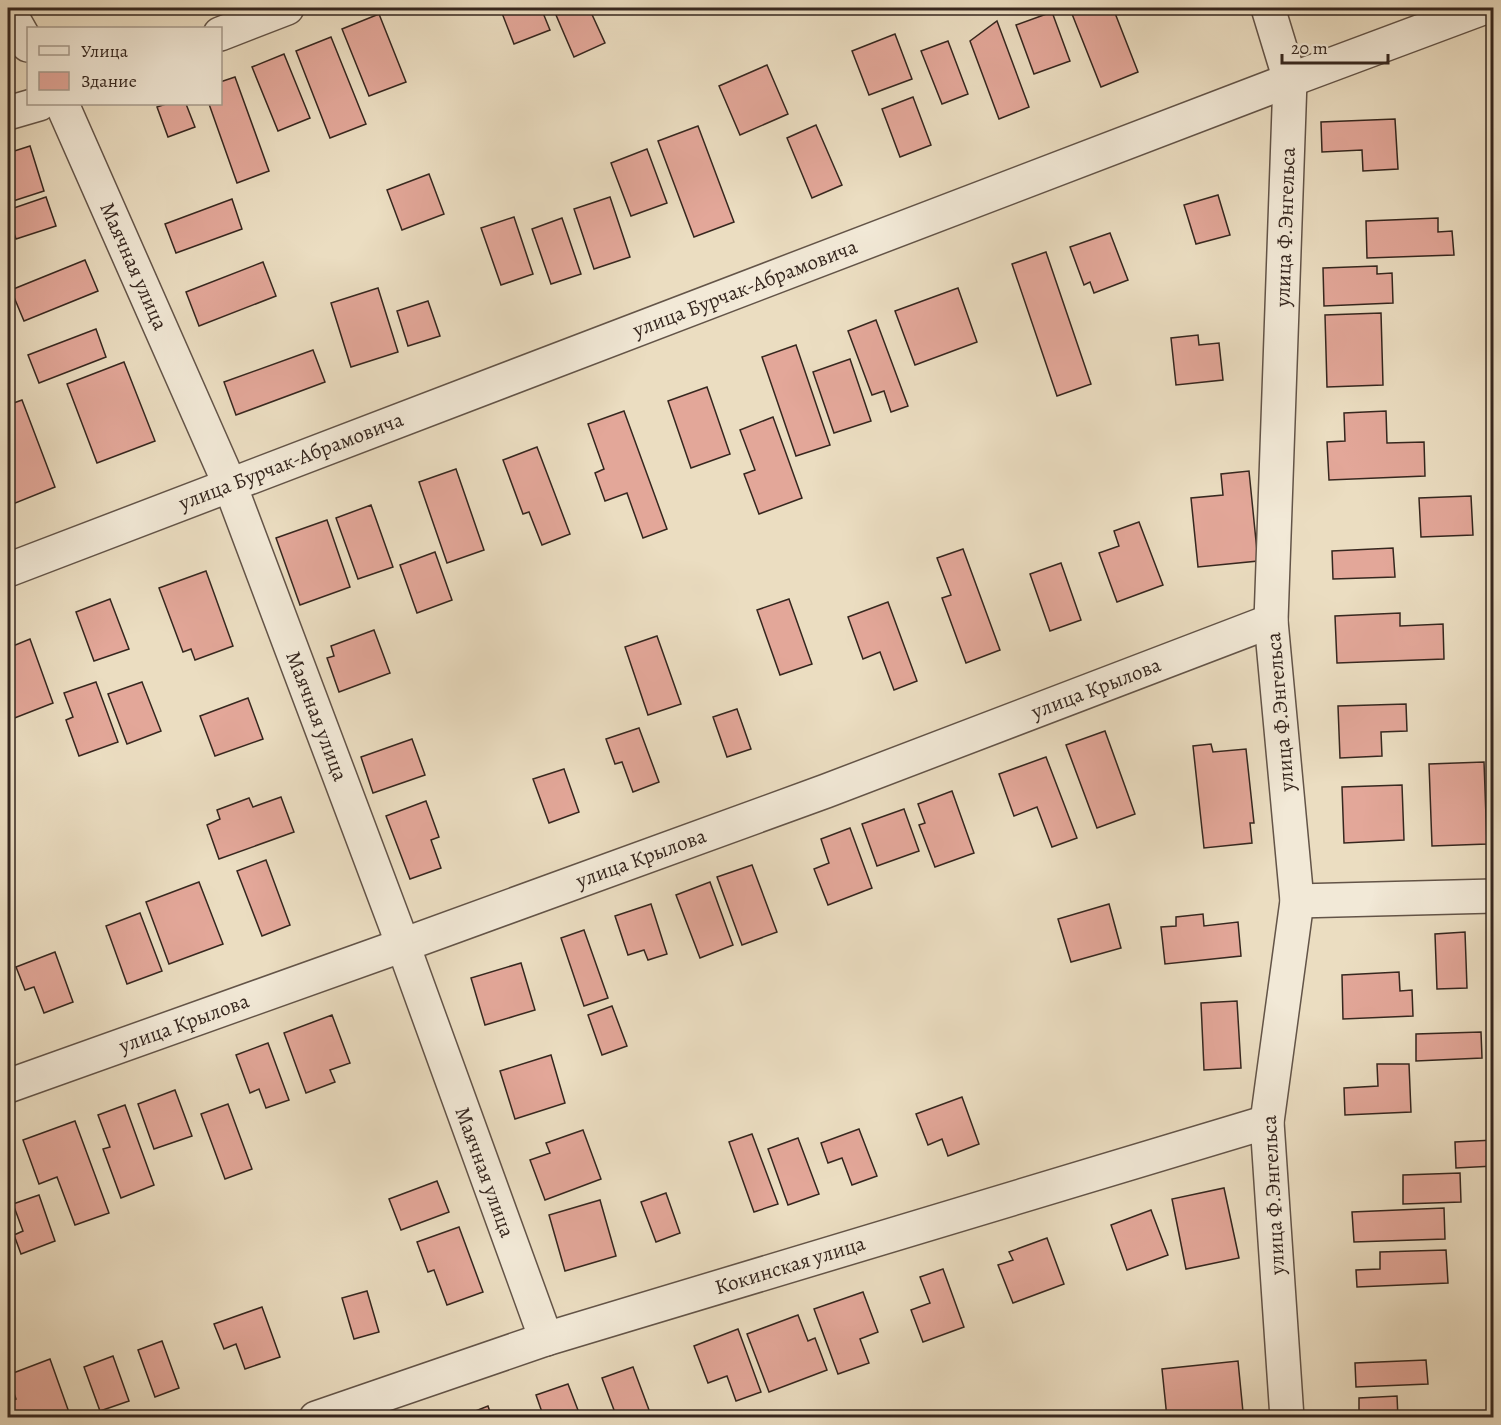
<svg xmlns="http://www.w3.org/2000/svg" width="1501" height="1425" viewBox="0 0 1501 1425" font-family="Alegreya,serif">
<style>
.building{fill:#e3a799;stroke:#36271f;stroke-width:1.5}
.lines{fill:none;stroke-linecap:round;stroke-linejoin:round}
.minor-casing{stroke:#635448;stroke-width:36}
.minor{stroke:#f2e9d7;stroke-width:33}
.labels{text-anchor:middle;stroke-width:6;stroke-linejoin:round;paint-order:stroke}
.street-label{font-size:21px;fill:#36271f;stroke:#f2e9d7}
</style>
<rect width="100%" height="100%" fill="#ebddc1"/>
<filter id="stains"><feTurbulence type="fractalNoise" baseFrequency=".00333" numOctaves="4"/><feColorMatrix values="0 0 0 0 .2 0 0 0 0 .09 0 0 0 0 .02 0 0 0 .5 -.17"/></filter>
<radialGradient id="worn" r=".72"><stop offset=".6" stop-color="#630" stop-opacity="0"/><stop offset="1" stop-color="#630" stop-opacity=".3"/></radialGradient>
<g class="building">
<polygon points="87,8 103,8 90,14"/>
<polygon points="500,8 541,8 550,30 514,44"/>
<polygon points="553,8 589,8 605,43 574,57"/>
<polygon points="1088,8 1113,8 1138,72 1101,87 1072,14"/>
<polygon points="1052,12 1070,61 1034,74 1016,25"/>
<polygon points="379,14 406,82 369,96 342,29"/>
<polygon points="997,21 1029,107 999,119 970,41"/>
<polygon points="895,34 912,79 869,95 852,51"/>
<polygon points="331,37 366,124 330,138 296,51"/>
<polygon points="948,41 968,94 942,104 921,51"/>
<polygon points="284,54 310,118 278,131 252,67"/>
<polygon points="767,65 788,114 740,135 719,86"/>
<polygon points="235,77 269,171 237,183 209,104 220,104 220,82"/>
<polygon points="913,97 931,145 900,157 882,109"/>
<polygon points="166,104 186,104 195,127 168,137 157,107"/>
<polygon points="1395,119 1398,169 1363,171 1362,150 1322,152 1321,122"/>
<polygon points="816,125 842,185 812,198 787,138"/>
<polygon points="698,126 734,222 694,237 658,141"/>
<polygon points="30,146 44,191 10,202 8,194 8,153"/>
<polygon points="647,149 667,203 631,216 611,163"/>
<polygon points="429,174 444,214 402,230 387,190"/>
<polygon points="1218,195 1230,235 1196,244 1184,205"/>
<polygon points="46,197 56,226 16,239 8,215 8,210"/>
<polygon points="610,197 630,257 594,269 574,209"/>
<polygon points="232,199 242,229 176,253 165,224"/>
<polygon points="514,217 533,274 501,285 481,228"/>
<polygon points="562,218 581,274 551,284 532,229"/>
<polygon points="1438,218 1438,232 1452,231 1454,255 1367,258 1366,221"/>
<polygon points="1110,233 1128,280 1094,293 1090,282 1084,285 1070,247"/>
<polygon points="1046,252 1091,384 1057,396 1012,264"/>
<polygon points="85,260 98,291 24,321 11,290"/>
<polygon points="263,262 276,296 199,326 186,292"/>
<polygon points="1377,266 1377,274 1392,273 1393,303 1324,306 1323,268"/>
<polygon points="378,288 398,352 351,367 331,303"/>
<polygon points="958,288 977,342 915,365 895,311"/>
<polygon points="428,301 440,336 408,346 397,311"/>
<polygon points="1381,313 1383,385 1327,387 1325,315"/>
<polygon points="876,320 908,406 891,412 884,391 872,395 848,331"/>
<polygon points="96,329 106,357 39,383 28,355"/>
<polygon points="1198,335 1199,345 1219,343 1223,380 1176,385 1171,338"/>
<polygon points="796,345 830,445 796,456 762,357"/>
<polygon points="313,350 325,382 236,415 224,382"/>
<polygon points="850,359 871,421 834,433 813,372"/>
<polygon points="124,362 155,441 97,463 67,384"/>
<polygon points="707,387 730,454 691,468 668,401"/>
<polygon points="22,400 55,487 8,506 8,405"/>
<polygon points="624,411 667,529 643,538 627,493 605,501 595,473 604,469 588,424"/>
<polygon points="1386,411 1387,443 1424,442 1425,476 1329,480 1327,442 1345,441 1344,413"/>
<polygon points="773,417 802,498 759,514 744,474 755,470 740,430"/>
<polygon points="537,447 570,534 542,545 529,512 523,514 503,460"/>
<polygon points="456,469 484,550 447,563 419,482"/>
<polygon points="1249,471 1258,561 1198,567 1191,498 1223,495 1221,474"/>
<polygon points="1471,496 1473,535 1421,537 1419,498"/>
<polygon points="371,505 393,567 358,579 336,518"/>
<polygon points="327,520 350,587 300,605 276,538"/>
<polygon points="1139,522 1163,585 1117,602 1099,553 1119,546 1114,531"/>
<polygon points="1393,548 1395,577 1333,579 1332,551"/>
<polygon points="963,549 1000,650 966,663 942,598 951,595 937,558"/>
<polygon points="435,552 452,600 417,613 400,565"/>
<polygon points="1061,563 1081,620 1050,631 1030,574"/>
<polygon points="206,571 233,646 195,660 191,649 183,652 159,588"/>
<polygon points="110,599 129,649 94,661 76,612"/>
<polygon points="789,599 812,664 780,675 757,610"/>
<polygon points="888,602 917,681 894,690 880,652 863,659 848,617"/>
<polygon points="1400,613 1400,626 1443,624 1444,659 1337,663 1335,616"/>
<polygon points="374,630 390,673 339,692 327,658 334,656 331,646"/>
<polygon points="657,636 681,704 648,715 625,647"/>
<polygon points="30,639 53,703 12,719 8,707 8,648"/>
<polygon points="96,682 118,742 79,756 66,720 73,717 64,693"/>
<polygon points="142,682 161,731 127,744 108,694"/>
<polygon points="248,698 263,739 215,756 200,716"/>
<polygon points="1406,704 1407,731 1381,732 1382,756 1340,758 1338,706"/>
<polygon points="737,709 751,749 727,757 713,717"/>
<polygon points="639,728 659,782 633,792 622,762 615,764 606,739"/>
<polygon points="1105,731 1135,814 1097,828 1066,745"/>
<polygon points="412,739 425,775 373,793 361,757"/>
<polygon points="1211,744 1213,752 1246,749 1254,823 1250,823 1252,843 1204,848 1193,746"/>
<polygon points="1046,757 1077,838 1052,847 1037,807 1014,816 999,774"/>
<polygon points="1484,762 1487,844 1432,846 1429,764"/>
<polygon points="564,769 579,812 549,823 533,779"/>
<polygon points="1402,785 1404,840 1344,843 1342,787"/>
<polygon points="952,791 974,853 935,867 919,825 925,823 918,804"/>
<polygon points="281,797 294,832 219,859 207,825 220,819 217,810 249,798 253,807"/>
<polygon points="426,801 439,837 431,840 441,868 410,879 386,816"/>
<polygon points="904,809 919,851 877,866 862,824"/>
<polygon points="850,828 872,888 828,905 814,869 829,863 821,839"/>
<polygon points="266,860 290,925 262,936 237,871"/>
<polygon points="752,865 777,932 742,945 717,877"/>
<polygon points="199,882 223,944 169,964 146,902"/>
<polygon points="710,882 733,945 700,958 676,895"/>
<polygon points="651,904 667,954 648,960 644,950 628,955 615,916"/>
<polygon points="1109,904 1121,948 1071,962 1058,919"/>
<polygon points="140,913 162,971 127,984 106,926"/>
<polygon points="1203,914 1204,926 1238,922 1241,956 1165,964 1161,927 1176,926 1176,917"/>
<polygon points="584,930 608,998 584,1006 561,938"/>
<polygon points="1465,932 1467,988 1437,989 1435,934"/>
<polygon points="55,952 73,1002 44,1013 34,987 25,990 16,967"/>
<polygon points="521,963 535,1010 485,1025 471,978"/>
<polygon points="1399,972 1400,991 1412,990 1413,1016 1343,1019 1342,975"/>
<polygon points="1237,1001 1241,1068 1204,1070 1201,1003"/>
<polygon points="612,1006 627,1046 602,1055 588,1015"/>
<polygon points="332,1015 350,1063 330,1070 335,1082 306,1093 284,1033"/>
<polygon points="1481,1032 1482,1058 1416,1061 1416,1034"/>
<polygon points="268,1043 289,1100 266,1108 259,1089 250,1093 236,1055"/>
<polygon points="551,1055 565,1103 515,1119 500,1071"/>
<polygon points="1377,1064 1409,1064 1411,1112 1345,1115 1344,1088 1378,1086"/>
<polygon points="175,1090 192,1136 154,1149 138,1104"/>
<polygon points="962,1097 979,1144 948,1156 942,1139 928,1145 916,1114"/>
<polygon points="228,1104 252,1169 225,1179 201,1114"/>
<polygon points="125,1105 154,1185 121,1198 103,1149 110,1147 98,1115"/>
<polygon points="75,1121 109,1213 75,1225 57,1177 39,1184 23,1140"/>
<polygon points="859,1129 877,1176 852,1185 842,1158 828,1163 821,1143"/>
<polygon points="583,1130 601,1179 545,1200 530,1160 550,1153 546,1143"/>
<polygon points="752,1134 778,1204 754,1212 729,1142"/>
<polygon points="798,1138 819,1194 788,1205 768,1149"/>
<polygon points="1494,1140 1494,1166 1456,1168 1455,1142"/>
<polygon points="1460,1173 1461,1202 1403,1204 1403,1175"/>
<polygon points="437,1181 449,1212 401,1230 389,1199"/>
<polygon points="1224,1188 1239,1258 1186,1269 1172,1199"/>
<polygon points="666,1193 680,1233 656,1242 641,1202"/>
<polygon points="39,1195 55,1241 21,1254 14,1235 23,1231 13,1204"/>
<polygon points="600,1200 616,1256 565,1271 549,1215"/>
<polygon points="1444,1208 1445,1239 1354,1242 1352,1212"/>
<polygon points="1151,1210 1168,1255 1127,1270 1111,1225"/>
<polygon points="459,1227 483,1292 447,1305 434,1270 428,1272 417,1242"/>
<polygon points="1047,1238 1064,1284 1013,1303 998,1265 1013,1260 1009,1252"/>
<polygon points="1446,1250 1448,1283 1357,1287 1356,1270 1380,1269 1380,1252"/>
<polygon points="943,1269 964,1327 923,1342 911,1310 930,1303 920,1277"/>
<polygon points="367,1291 379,1332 354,1339 342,1298"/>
<polygon points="863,1292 878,1332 860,1339 869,1363 838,1374 814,1309"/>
<polygon points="262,1307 280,1357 245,1369 236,1344 224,1349 214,1324"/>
<polygon points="798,1315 808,1341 815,1338 827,1370 769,1392 747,1334"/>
<polygon points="738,1329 761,1392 736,1401 727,1376 708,1383 694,1346"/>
<polygon points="162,1341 179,1388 155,1397 138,1350"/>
<polygon points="113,1356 129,1401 100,1411 84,1367"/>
<polygon points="50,1359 71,1418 11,1418 8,1408 8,1403 16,1399 8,1375"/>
<polygon points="1426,1360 1428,1384 1356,1387 1355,1363"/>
<polygon points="1238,1361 1243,1412 1187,1418 1167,1418 1162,1369"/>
<polygon points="633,1367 652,1418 617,1418 602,1378"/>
<polygon points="568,1384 581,1418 544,1418 536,1395"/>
<polygon points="1397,1396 1398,1418 1359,1418 1359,1398"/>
<polygon points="488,1406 492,1418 458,1418"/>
</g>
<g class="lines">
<defs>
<g id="minor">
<polyline points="1268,8 1290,80 1271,621 1297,901 1267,1122 1287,1418"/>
<polyline points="8,10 28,45"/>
<polyline points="220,34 287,8"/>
<polyline points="62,104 230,485 403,945 546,1339"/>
<polyline points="8,113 39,104"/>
<polyline points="8,570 1290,80 1483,8"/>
<polyline points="1297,901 1494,896"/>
<polyline points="8,1086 403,945 826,791 1271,621"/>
<polyline points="316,1418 546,1339 1267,1122"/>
</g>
</defs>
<use href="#minor" class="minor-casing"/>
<use href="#minor" class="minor"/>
</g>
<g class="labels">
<g class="street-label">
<text transform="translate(1285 227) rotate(-88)" y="7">улица Ф.Энгельса</text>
<text transform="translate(134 266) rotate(66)" y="7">Маячная улица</text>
<text transform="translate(745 288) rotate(-21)" y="7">улица Бурчак-Абрамовича</text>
<text transform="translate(291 461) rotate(-21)" y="7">улица Бурчак-Абрамовича</text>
<text transform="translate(1096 688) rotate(-21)" y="7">улица Крылова</text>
<text transform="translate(1280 712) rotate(-95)" y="7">улица Ф.Энгельса</text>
<text transform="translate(317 716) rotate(69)" y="7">Маячная улица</text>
<text transform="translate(641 858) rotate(-20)" y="7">улица Крылова</text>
<text transform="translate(184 1023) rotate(-20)" y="7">улица Крылова</text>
<text transform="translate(485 1172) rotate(70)" y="7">Маячная улица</text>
<text transform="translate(1273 1195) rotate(-93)" y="7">улица Ф.Энгельса</text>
<text transform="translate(790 1265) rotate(-17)" y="7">Кокинская улица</text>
</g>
</g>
<rect width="1501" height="1425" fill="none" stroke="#ebddc1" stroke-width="30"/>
<rect x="9" y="9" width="1483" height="1407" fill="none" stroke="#36271f" stroke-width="3"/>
<rect x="15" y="15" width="1471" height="1395" fill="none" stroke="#36271f" stroke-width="1.5"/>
<rect x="27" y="27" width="195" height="78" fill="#f2e9d7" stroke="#a79b8d" stroke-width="1.5"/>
<rect x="39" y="46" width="30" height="9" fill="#f2e9d7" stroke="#a79b8d" stroke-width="1.5"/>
<text x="81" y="57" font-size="18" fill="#36271f">Улица</text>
<rect x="39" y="72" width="30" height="18" fill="#e3a799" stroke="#a79b8d" stroke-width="1.5"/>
<text x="81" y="87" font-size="18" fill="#36271f">Здание</text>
<path d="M1282 54v9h106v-9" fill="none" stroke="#36271f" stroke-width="3"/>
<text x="1291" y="54" font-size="18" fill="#36271f" stroke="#f2e9d7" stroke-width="4.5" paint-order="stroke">20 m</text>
<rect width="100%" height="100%" filter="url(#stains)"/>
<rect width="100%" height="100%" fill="url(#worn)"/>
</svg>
